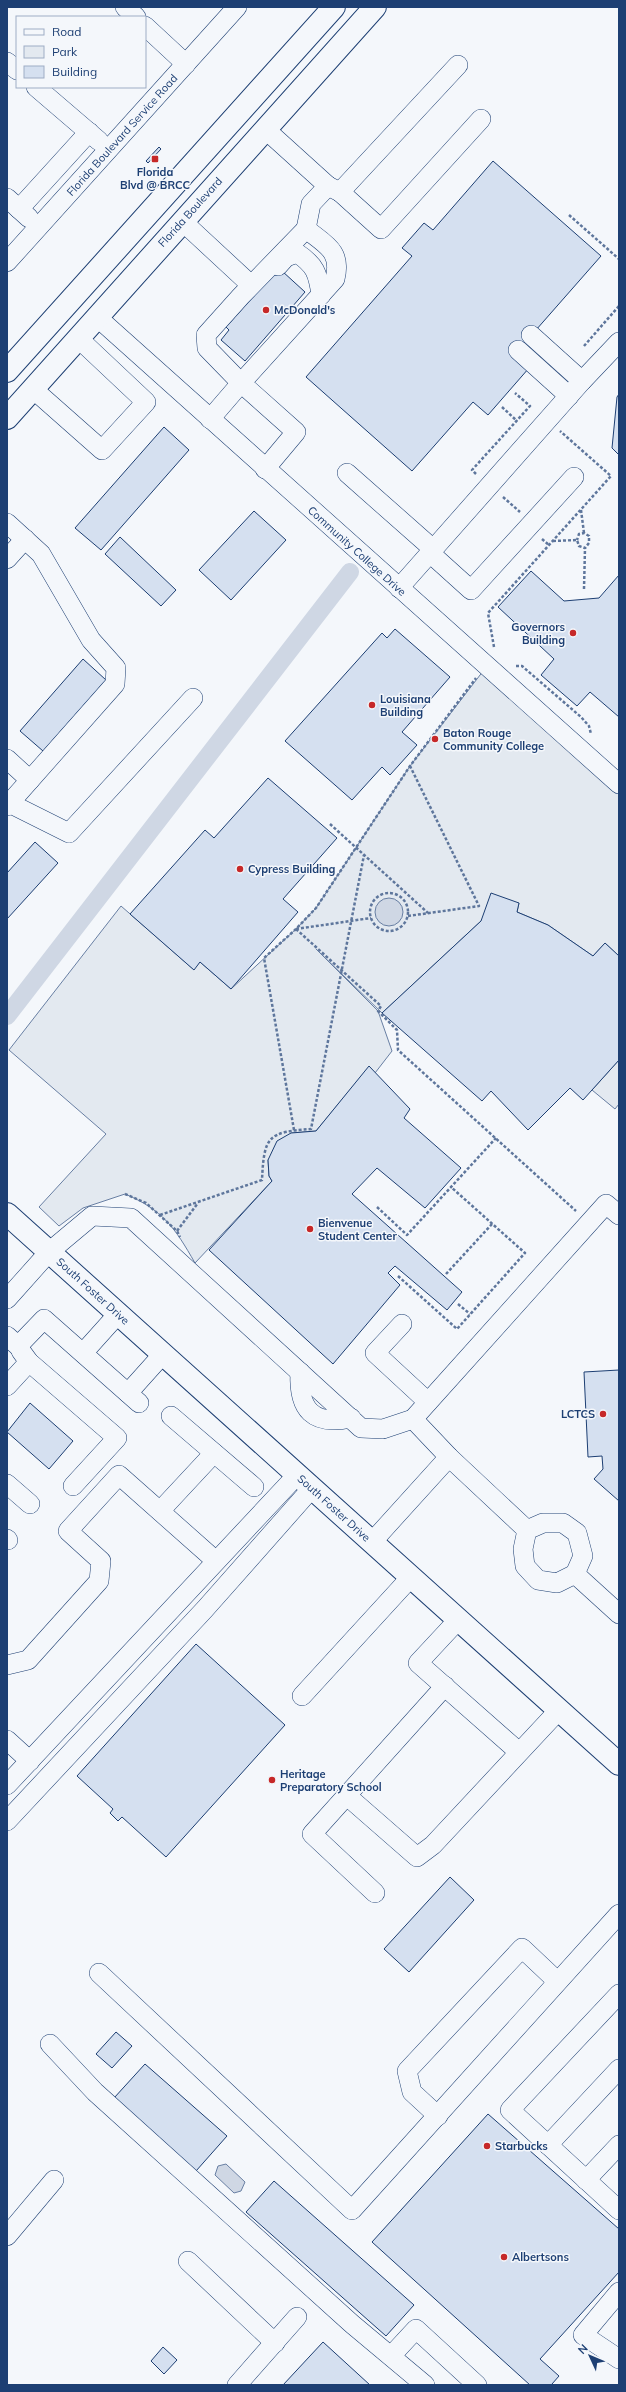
<svg xmlns="http://www.w3.org/2000/svg" width="626" height="2392" viewBox="0 0 626 2392" font-family="Mulish,sans-serif">
<style>
.green{fill:#e3e9f0;stroke:#687fa3}
.water{fill:#cfd7e4;stroke:#687fa3}
.lines{fill:none;stroke-linecap:round;stroke-linejoin:round}
.canal{stroke:#cfd7e4;stroke-width:18}
.building{fill:#d5e0f0;stroke:#1d3f73}
.minor-casing{stroke:#1d3f73;stroke-width:20}
.major-casing{stroke:#1d3f73;stroke-width:24}
.path{stroke:#5e769c;stroke-width:2.5;stroke-dasharray:3 2;stroke-linecap:butt}
.minor{stroke:#f4f7fb;stroke-width:19}
.major{stroke:#f4f7fb;stroke-width:22}
.poi-dot{fill:#c62828;stroke:#f4f7fb;stroke-width:1.5}
.labels{text-anchor:middle;stroke-width:3;stroke-linejoin:round;paint-order:stroke}
.street-label{font-size:11px;fill:#1d3f73;stroke:#f4f7fb}
.poi-label{font-size:11px;font-weight:bold;fill:#1d3f73;stroke:#f4f7fb;text-anchor:start}
</style>
<rect width="100%" height="100%" fill="#f4f7fb"/>
<g class="green">
<path d="M487 666 619 784V956L605 943 593 956 548 925 517 912 519 903 481 921 382 1013 316 949 378 1011 392 1051 375 1073 369 1067 316 1131 291 1133 268 1160 269 1176 272 1181 195 1263C175 1228 163 1210 125 1194L83 1208 59 1226 39 1207 106 1134 9 1050 121 906 193 969 200 962 231 989 296 929 316 908 410 766Z"/>
<polygon points="619,1060 619,1104 615,1109 592,1090"/>
</g>
<g class="water">
<circle cx="389" cy="912" r="14"/>
<polygon points="226,2164 245,2182 241,2191 234,2193 215,2175 218,2166"/>
</g>
<g class="lines">
<polyline class="canal" points="7,1016 350,572"/>
</g>
<g class="building">
<polygon points="159,147 161,149 148,163 146,161"/>
<polygon points="493,161 601,256 514,355 529,368 488,415 473,402 412,471 306,377 412,256 402,248 424,223 433,230"/>
<polygon points="277,270 282,271 305,292 245,361 221,340 229,330 226,327"/>
<polygon points="619,394 619,455 612,448 617,397"/>
<polygon points="164,427 189,450 101,550 75,528"/>
<polygon points="254,511 286,540 231,600 199,570"/>
<polygon points="120,537 176,590 161,606 105,554"/>
<polygon points="531,571 564,601 599,598 619,575 619,717 590,692 577,706 541,675 554,659 498,607"/>
<polygon points="395,629 450,677 402,732 417,745 390,775 382,767 352,800 285,741 382,633 387,638"/>
<polygon points="83,659 106,680 43,751 20,731"/>
<polygon points="268,778 337,838 283,899 298,912 231,989 200,962 194,970 130,914 205,830 214,838"/>
<polygon points="35,842 58,863 7,919 7,873"/>
<polygon points="491,893 519,903 517,912 548,925 593,956 605,943 619,956 619,1060 583,1100 570,1088 528,1130 491,1091 482,1101 382,1013 481,921"/>
<polygon points="369,1066 410,1109 404,1118 461,1168 425,1208 377,1168 352,1194 462,1292 447,1310 395,1266 388,1273 400,1285 333,1364 209,1250 272,1181 269,1176 268,1160 277,1141 291,1133 316,1131"/>
<polygon points="619,1370 619,1501 594,1479 603,1469 602,1456 588,1457 584,1372"/>
<polygon points="30,1403 73,1441 49,1469 7,1432"/>
<polygon points="196,1644 285,1725 166,1857 122,1817 118,1821 110,1813 113,1809 77,1776"/>
<polygon points="450,1877 474,1900 409,1972 384,1949"/>
<polygon points="116,2032 132,2046 112,2068 96,2054"/>
<polygon points="145,2064 227,2136 196,2171 114,2098"/>
<polygon points="488,2114 619,2229 619,2272 540,2359 559,2376 552,2384 553,2385 530,2385 372,2242"/>
<polygon points="274,2181 414,2305 386,2336 246,2212"/>
<polygon points="323,2342 370,2385 283,2385"/>
<polygon points="163,2347 177,2360 164,2374 151,2361"/>
</g>
<g class="lines">
<defs>
<g id="minor">
<polyline points="125,7 136,17"/>
<polyline points="145,26 186,64"/>
<polyline points="7,62 17,70"/>
<polyline points="36,87 99,141"/>
<polyline points="265,129 328,186 311,204 306,229"/>
<polyline points="328,186 340,192 458,65"/>
<polyline points="340,192 381,229 481,119"/>
<polyline points="7,198 29,218"/>
<polyline points="19,209 89,132"/>
<polyline points="182,221 251,285"/>
<path d="M306 229C326 245 342 251 335 279L241 383 207 348 206 335 241 296Z"/>
<polyline points="7,262 237,7"/>
<path d="M278 266 286 257 297 253C315 265 318 273 321 295"/>
<polyline points="97,317 619,784"/>
<polyline points="531,335 582,381"/>
<polyline points="518,350 569,396"/>
<polyline points="33,389 102,450 146,402 78,338"/>
<polyline points="210,419 241,383 296,432 265,469"/>
<polyline points="347,473 433,549"/>
<polyline points="7,523 41,554 91,640 116,668 115,684 7,806"/>
<polyline points="430,553 471,590 574,477"/>
<polyline points="7,559 25,539"/>
<polyline points="399,588 582,381 619,342"/>
<polyline points="7,759 30,780"/>
<polyline points="9,803 69,833 193,698"/>
<polyline points="7,1299 49,1252 92,1216 131,1218 361,1428 383,1429 413,1419 606,1204 619,1215"/>
<polyline points="402,1324 375,1353 428,1402"/>
<polyline points="7,1336 18,1346 44,1319 139,1403"/>
<polyline points="83,1353 118,1314"/>
<polyline points="29,1362 117,1438 73,1486"/>
<path d="M300 1372C298 1410 313 1426 351 1418"/>
<polyline points="7,1386 29,1362 21,1351"/>
<polyline points="128,1393 163,1354"/>
<polyline points="171,1416 254,1487"/>
<polyline points="413,1419 449,1457 527,1530"/>
<polyline points="7,1484 30,1504"/>
<polyline points="160,1511 214,1453"/>
<polygon points="543,1523 563,1523 577,1533 583,1556 575,1574 557,1583 538,1580 525,1566 523,1549 527,1530"/>
<polyline points="7,1539 8,1540"/>
<polyline points="372,1542 449,1457"/>
<polyline points="575,1574 619,1614"/>
<polyline points="458,1620 418,1663 519,1752"/>
<polyline points="7,1665 28,1660 99,1581 101,1561 68,1531 119,1475 216,1561"/>
<polyline points="302,1696 411,1577"/>
<polyline points="7,1740 30,1761"/>
<polyline points="7,1785 297,1475"/>
<polyline points="346,1795 417,1857 433,1845 559,1710"/>
<polyline points="7,1821 205,1609 312,1488"/>
<polyline points="375,1893 312,1834 445,1686"/>
<polyline points="99,1973 352,2210 619,1914"/>
<polyline points="619,1994 510,2110 619,2210"/>
<polyline points="50,2044 95,2092 352,2324 425,2385"/>
<polyline points="438,2116 412,2092 407,2071 522,1948 557,1981"/>
<polyline points="548,2145 619,2069"/>
<polyline points="586,2180 619,2145"/>
<polyline points="7,2236 54,2180"/>
<polyline points="188,2261 275,2343"/>
<polyline points="619,2292 583,2335 619,2359"/>
<polyline points="391,2356 416,2329 477,2385"/>
<polyline points="237,2385 297,2317"/>
</g>
<g id="major">
<polyline points="7,371 334,7"/>
<polyline points="7,418 375,7"/>
<polyline points="7,1214 619,1764"/>
</g>
</defs>
<use href="#minor" class="minor-casing"/>
<use href="#major" class="major-casing"/>
<g class="path">
<polyline points="569,215 619,259"/>
<polyline points="584,346 619,306"/>
<polyline points="502,407 517,421"/>
<polyline points="476,474 472,470 530,406 515,393"/>
<polyline points="503,497 520,512"/>
<polyline points="581,510 584,533"/>
<polyline points="542,539 549,545"/>
<polyline points="553,541 577,540 579,546 585,548 589,543 589,536 584,533 579,534 577,540"/>
<polyline points="584,589 585,548"/>
<polyline points="494,647 488,613 611,476 560,431"/>
<polyline points="516,666 522,666 581,717 589,726 591,734"/>
<polyline points="330,824 428,913"/>
<circle cx="389" cy="912" r="19"/>
<polyline points="408,916 479,906 410,766"/>
<polyline points="296,929 381,1006 378,1011 397,1030 398,1050 576,1211"/>
<polyline points="296,929 371,918"/>
<polyline points="294,1130 264,958 296,929 316,908 410,766 476,678"/>
<polyline points="125,1194 146,1203 177,1231 180,1237"/>
<polyline points="377,1207 407,1235 496,1138"/>
<path d="M160 1215 262 1180C264 1136 268 1132 311 1129L364 855"/>
<polyline points="177,1231 198,1203"/>
<polyline points="446,1274 492,1224"/>
<polyline points="398,1276 457,1329 525,1253 451,1187"/>
<polyline points="458,1304 470,1314"/>
</g>
<use href="#minor" class="minor"/>
<use href="#major" class="major"/>
</g>
<g class="poi-dot">
<rect x="151" y="155" width="8" height="8" rx="2"/>
<circle cx="266" cy="310" r="4"/>
<circle cx="573" cy="633" r="4"/>
<circle cx="372" cy="705" r="4"/>
<circle cx="435" cy="739" r="4"/>
<circle cx="240" cy="869" r="4"/>
<circle cx="310" cy="1229" r="4"/>
<circle cx="603" cy="1414" r="4"/>
<circle cx="272" cy="1780" r="4"/>
<circle cx="487" cy="2146" r="4"/>
<circle cx="504" cy="2257" r="4"/>
</g>
<g class="labels">
<g class="street-label">
<text transform="translate(122 135) rotate(-48)" y="4">Florida Boulevard Service Road</text>
<text transform="translate(190 212) rotate(-48)" y="4">Florida Boulevard</text>
<text transform="translate(357 551) rotate(42)" y="4">Community College Drive</text>
<text transform="translate(93 1291) rotate(42)" y="4">South Foster Drive</text>
<text transform="translate(334 1508) rotate(42)" y="4">South Foster Drive</text>
</g>
<g class="poi-label">
<text x="155" y="176" text-anchor="middle">Florida<tspan x="155" dy="13">Blvd @ BRCC</tspan></text>
<text x="274" y="314">McDonald's</text>
<text x="565" y="631" text-anchor="end">Governors<tspan x="565" dy="13">Building</tspan></text>
<text x="380" y="703">Louisiana<tspan x="380" dy="13">Building</tspan></text>
<text x="443" y="737">Baton Rouge<tspan x="443" dy="13">Community College</tspan></text>
<text x="248" y="873">Cypress Building</text>
<text x="318" y="1227">Bienvenue<tspan x="318" dy="13">Student Center</tspan></text>
<text x="595" y="1418" text-anchor="end">LCTCS</text>
<text x="280" y="1778">Heritage<tspan x="280" dy="13">Preparatory School</tspan></text>
<text x="495" y="2150">Starbucks</text>
<text x="512" y="2261">Albertsons</text>
</g>
</g>
<rect width="626" height="2392" fill="none" stroke="#1d3f73" stroke-width="16"/>
<rect x="16" y="16" width="130" height="72" fill="#f4f7fb" stroke="#9eadc5"/>
<rect x="24" y="29" width="20" height="6" fill="#f4f7fb" stroke="#9eadc5"/>
<text x="52" y="36" font-size="12" fill="#1d3f73">Road</text>
<rect x="24" y="46" width="20" height="12" fill="#e3e9f0" stroke="#9eadc5"/>
<text x="52" y="56" font-size="12" fill="#1d3f73">Park</text>
<rect x="24" y="66" width="20" height="12" fill="#d5e0f0" stroke="#9eadc5"/>
<text x="52" y="76" font-size="12" fill="#1d3f73">Building</text>
<g transform="translate(590 2356) rotate(314)" stroke="#f4f7fb" stroke-width="3" paint-order="stroke">
<path d="M0-3L7 15L0 10L-7 15Z" fill="#1d3f73"/>
<text y="-6" font-size="11" font-weight="bold" text-anchor="middle" fill="#1d3f73">N</text>
</g>
</svg>
